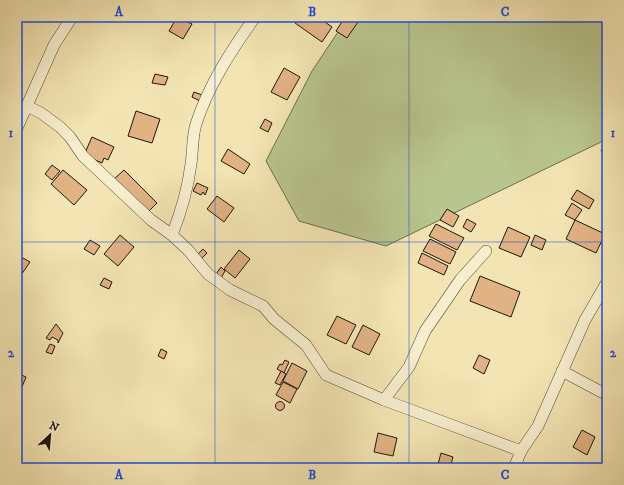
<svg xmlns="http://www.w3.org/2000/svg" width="624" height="485" viewBox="0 0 624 485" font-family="'IM FELL DW Pica',serif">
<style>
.green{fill:#b9c58e;stroke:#6c6d4e}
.building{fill:#e0b284;stroke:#20150d}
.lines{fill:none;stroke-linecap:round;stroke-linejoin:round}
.street-casing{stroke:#554936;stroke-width:12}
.street{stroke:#f7eece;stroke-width:11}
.grid{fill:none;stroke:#1d4ed8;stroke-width:1;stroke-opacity:0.55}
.neatline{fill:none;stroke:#1d4ed8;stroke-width:1.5}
.grid-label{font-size:13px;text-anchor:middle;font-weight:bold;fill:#1d4ed8}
</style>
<rect width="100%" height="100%" fill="#f3e5b3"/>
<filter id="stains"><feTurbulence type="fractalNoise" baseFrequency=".005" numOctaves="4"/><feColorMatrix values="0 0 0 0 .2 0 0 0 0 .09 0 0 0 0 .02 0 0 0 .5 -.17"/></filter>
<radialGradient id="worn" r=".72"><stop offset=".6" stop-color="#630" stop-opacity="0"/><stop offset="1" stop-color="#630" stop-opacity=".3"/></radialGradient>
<polygon class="green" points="348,17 607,17 607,135 601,142 386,246 299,221 266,161 312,71"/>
<g class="building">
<polygon points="177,17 192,24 183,39 169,31"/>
<polygon points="300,17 318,17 332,27 322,42 295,23"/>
<polygon points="345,17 357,17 360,19 347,38 336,31"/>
<polygon points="284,68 300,77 287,100 271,92"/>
<polygon points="155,74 168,77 165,85 152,83"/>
<polygon points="194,92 202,95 200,101 192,97"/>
<polygon points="136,111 160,119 152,143 128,136"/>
<polygon points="265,119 272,123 268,132 260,128"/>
<polygon points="92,137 114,147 108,160 104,158 102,163 84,155"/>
<polygon points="607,140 607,155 601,151"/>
<polygon points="228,149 250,164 244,174 221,161"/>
<polygon points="52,165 60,171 52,180 45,174"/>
<polygon points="63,170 87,190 74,205 51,184"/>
<polygon points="124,170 157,203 146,214 113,180"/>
<polygon points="197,183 208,188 205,195 203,192 201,195 193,191"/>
<polygon points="577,190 594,200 589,209 571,199"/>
<polygon points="217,196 234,208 224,222 207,209"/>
<polygon points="572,203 582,210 575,220 565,215"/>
<polygon points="447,209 459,216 453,227 440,220"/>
<polygon points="467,219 476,224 471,232 463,227"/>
<polygon points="575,220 605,234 596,253 566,239"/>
<polygon points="436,224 464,238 457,250 429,236"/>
<polygon points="508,227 530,237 521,257 499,248"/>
<polygon points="120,235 134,247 118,266 104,254"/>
<polygon points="535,235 546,240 542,250 531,245"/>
<polygon points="430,239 456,252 450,264 423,251"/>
<polygon points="90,240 100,246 94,255 84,249"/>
<polygon points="203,249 207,253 199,261 195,257"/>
<polygon points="239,250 250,259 235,278 224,269"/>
<polygon points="422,253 448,266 444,275 418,263"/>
<polygon points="23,258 30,262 17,281 17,267"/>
<polygon points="221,267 225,271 221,278 216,274"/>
<polygon points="480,276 520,292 511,317 470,301"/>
<polygon points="104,278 112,282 109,289 100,285"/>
<polygon points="337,316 356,325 346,344 327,335"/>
<polygon points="56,324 63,333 58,343 58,340 52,337 50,340 46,338"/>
<polygon points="363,325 380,334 369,355 352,347"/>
<polygon points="50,344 55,346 52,354 46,352"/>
<polygon points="161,349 167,352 164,359 158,356"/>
<polygon points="479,355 490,360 484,374 473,368"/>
<polygon points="285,360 289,362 284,373 277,369 280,364 282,365"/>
<polygon points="292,363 307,371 298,389 283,381"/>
<polygon points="281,371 286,374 280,385 275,383"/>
<polygon points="17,373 26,377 20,392 17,390"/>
<polygon points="283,382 297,389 290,403 276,395"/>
<circle cx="280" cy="406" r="4.5"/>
<polygon points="582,430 595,437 587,455 573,447"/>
<polygon points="378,433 397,438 393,456 374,452"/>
<polygon points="441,453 453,457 450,468 437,468"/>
</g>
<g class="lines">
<defs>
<g id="street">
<polyline points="27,106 41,113 60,127 70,137 83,156 151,220 172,235 188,250 208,274 230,290 263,306 274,319 306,345 326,375 384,400 521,451"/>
<polyline points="17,128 54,45 72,17"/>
<path d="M172 235C181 212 188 188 191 164 193 151 192 137 196 124 209 84 231 51 255 17"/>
<polyline points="562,371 607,395"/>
<polyline points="384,400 409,367 425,331 460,280 486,251"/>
<polyline points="514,468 521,451 538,426 585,320 607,282"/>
</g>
</defs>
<use href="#street" class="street-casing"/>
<use href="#street" class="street"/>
</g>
<path class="grid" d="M215 17V468M409 17V468M17 242H607"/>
<rect width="624" height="485" fill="none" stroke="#f3e5b3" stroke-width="44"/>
<g transform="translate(50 435) rotate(26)" stroke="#f7eece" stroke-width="3" paint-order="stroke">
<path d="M0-3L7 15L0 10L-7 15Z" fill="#20150d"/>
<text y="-6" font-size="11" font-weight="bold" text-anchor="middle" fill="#20150d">N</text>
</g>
<rect x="22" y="22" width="580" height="441" class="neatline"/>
<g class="grid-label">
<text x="119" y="16">A</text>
<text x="312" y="16">B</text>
<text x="505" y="16">C</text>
<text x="11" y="137">1</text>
<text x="613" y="137">1</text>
<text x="11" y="357">2</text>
<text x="613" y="357">2</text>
<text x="119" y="479">A</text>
<text x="312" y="479">B</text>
<text x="505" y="479">C</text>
</g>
<rect width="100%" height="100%" filter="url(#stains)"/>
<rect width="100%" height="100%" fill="url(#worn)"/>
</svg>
